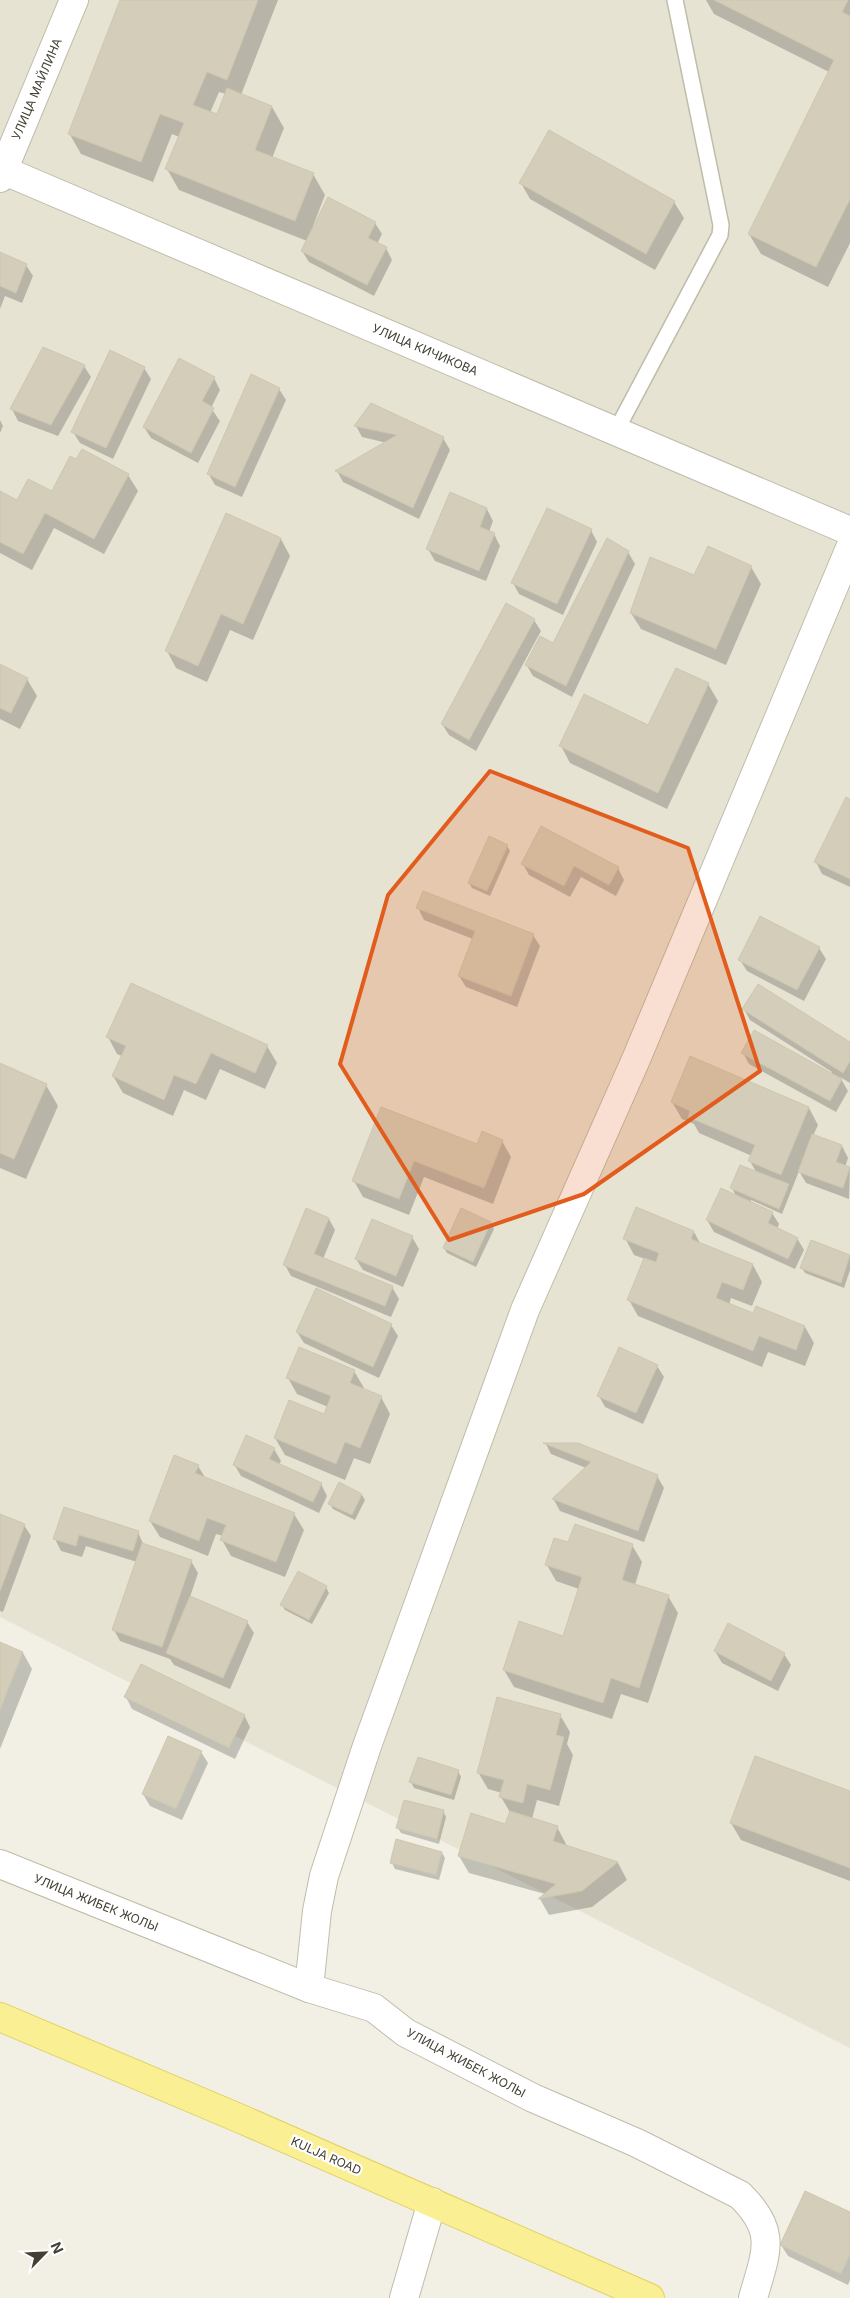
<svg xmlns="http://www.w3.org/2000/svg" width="850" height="2298" viewBox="0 0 850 2298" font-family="Inter,sans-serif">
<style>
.residential{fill:#e6e3d3}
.shadow{fill:#0003;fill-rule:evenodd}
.building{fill:#d3cdba;stroke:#cdc7ae}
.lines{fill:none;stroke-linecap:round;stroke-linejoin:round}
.service-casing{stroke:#c0bcaa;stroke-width:18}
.minor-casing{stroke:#c0bcaa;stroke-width:30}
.primary-casing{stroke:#e0d065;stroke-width:30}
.service{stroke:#fff;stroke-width:15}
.minor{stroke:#fff;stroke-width:28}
.primary{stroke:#fbef94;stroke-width:28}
.marked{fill:#e25d1d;fill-opacity:0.2;stroke:#e25d1d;stroke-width:4;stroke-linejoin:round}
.labels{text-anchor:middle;stroke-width:4.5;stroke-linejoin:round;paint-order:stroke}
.street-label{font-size:12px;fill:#444034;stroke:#fff}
</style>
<rect width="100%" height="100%" fill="#f2f0e4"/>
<polygon class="residential" points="0,0 850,0 850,2048 0,1617"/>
<g class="shadow">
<path d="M121 0H278L241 95 272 107 284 128 272 158 313 174 325 195 313 226 375 223 382 234 377 244 386 248 392 260 374 296 309 262 302 251 307 241 179 190 167 169 179 137 172 134 153 182 81 154 69 133ZM219 92 226 94 218 116 210 113Z"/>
<polygon points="706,0 850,0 850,243 828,287 761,254 749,234 829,72 714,14"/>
<polygon points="521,183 674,202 684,218 655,270 530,199"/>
<polygon points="0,254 26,265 33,276 22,303 5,296 0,309"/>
<polygon points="84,366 91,377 58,436 18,421 12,409"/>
<polygon points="144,368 151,379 113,459 80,443 73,432"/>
<polygon points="214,378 220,390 211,408 220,421 198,463 151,438 144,427"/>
<polygon points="279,389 286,400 242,497 215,485 208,473"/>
<polygon points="0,420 3,426 0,433"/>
<polygon points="356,426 443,438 450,450 419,519 343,482 337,471 387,443 362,437"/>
<polygon points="128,475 138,491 104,554 54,528 32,570 0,553 0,493 17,502"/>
<polygon points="487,509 493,521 489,532 494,534 500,546 486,581 435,561 428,549"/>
<polygon points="227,515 281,539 290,556 253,640 230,630 207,682 176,668 167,651"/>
<polygon points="591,530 597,542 563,615 519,594 513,583"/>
<polygon points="628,552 635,564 572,697 533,676 526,664 554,645"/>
<polygon points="751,567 761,584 726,665 641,629 631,613 695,576"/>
<polygon points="534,620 541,631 476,751 449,735 442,724"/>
<polygon points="0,666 27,679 37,696 20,729 0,719"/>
<polygon points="708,684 718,701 667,809 570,763 561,746 649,727"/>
<polygon points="850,800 850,887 822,874 816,862"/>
<polygon points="542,828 618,868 624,880 616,896 581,877 570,897 529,875 523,864"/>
<polygon points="507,846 510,851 490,896 472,888 469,883"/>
<polygon points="418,908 533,935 540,946 517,1007 466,987 459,976 473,939 424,920"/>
<polygon points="819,948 826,959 804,1001 747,971 740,960"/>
<polygon points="744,1009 850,1044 850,1083 840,1077 848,1091 836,1112 749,1064 743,1053 831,1074 832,1072 750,1020"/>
<polygon points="108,1037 267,1046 277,1063 265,1089 220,1069 206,1100 184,1090 173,1116 123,1093 113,1076 122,1056 117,1054"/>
<polygon points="0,1065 46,1085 58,1106 26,1179 0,1168"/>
<polygon points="672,1102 809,1108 818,1125 813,1136 842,1146 848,1158 845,1167 850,1169 849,1199 806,1183 799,1171 782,1214 751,1200 750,1203 772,1213 779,1224 777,1229 797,1238 804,1250 795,1269 714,1232 707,1220 736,1196 732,1188 756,1172 750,1161 752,1156 699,1133 694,1124 682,1119"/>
<polygon points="382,1108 478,1146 502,1141 511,1157 493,1204 424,1177 409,1215 363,1197 354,1181"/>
<polygon points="462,1210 491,1223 494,1229 476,1267 447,1253 444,1248"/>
<polygon points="329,1219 335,1230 323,1259 392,1287 399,1299 391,1317 291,1276 285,1265"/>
<polygon points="694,1232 701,1245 753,1265 762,1282 752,1306 731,1298 729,1305 754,1315 805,1327 814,1343 805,1366 768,1352 762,1367 638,1316 629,1300 645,1259 634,1255 625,1238"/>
<polygon points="412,1237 419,1249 403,1287 363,1270 356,1259"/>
<polygon points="811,1242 850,1256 850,1270 844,1288 805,1273 802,1268"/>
<polygon points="391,1325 398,1336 379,1378 304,1343 297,1332"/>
<polygon points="657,1366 664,1377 643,1424 605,1407 599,1396"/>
<polygon points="354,1371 364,1388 363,1390 381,1397 390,1414 370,1464 354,1458 345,1480 285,1455 275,1438 324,1416 328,1407 297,1394 288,1378"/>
<polygon points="546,1444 578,1444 657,1476 664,1488 644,1542 560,1511 554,1500 586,1468 551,1454"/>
<polygon points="274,1449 281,1461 279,1464 321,1484 327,1496 319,1513 241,1476 234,1464"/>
<polygon points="198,1466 206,1479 294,1514 304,1530 285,1577 231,1556 222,1540 223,1536 216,1534 208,1556 160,1537 150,1521"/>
<polygon points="362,1495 365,1500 355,1520 333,1509 330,1504"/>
<polygon points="65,1509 138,1532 144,1546 191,1561 198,1573 190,1597 247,1622 254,1633 230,1689 174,1665 170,1659 120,1641 114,1630 137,1562 86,1546 82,1557 61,1551 55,1539"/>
<polygon points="0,1516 24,1525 31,1536 3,1612 0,1611"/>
<polygon points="569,1544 632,1545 642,1562 635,1585 668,1596 678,1613 648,1703 621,1694 612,1719 514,1687 504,1670 564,1637 579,1589 556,1581 547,1565"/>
<polygon points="326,1587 329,1593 312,1624 285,1610 282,1605"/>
<polygon points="0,1644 23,1653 32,1669 0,1749"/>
<polygon points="715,1651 784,1654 791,1665 778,1691 722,1663"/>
<polygon points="126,1697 244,1715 250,1727 235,1759 132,1709"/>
<polygon points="560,1715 570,1732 567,1744 573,1755 559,1806 537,1800 532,1819 557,1827 566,1844 566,1846 618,1863 627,1880 592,1907 549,1915 540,1899 545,1894 469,1873 459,1856 506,1826 511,1814 501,1797 502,1793 488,1789 478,1772"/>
<polygon points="201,1752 208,1763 182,1820 150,1806 143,1794"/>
<polygon points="458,1771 461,1777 454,1800 414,1788 411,1782"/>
<polygon points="850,1793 850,1881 741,1840 731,1823"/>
<polygon points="443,1811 446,1817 439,1844 401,1833 398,1828"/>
<polygon points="442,1853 445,1858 439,1880 395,1869 392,1863"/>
<polygon points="850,2213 850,2280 848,2285 788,2256 781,2245"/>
</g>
<g class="building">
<polygon points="120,0 258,0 227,80 207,72 193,105 217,114 227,88 272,106 255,150 314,173 295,221 165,169 184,123 160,114 141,162 68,134"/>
<polygon points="714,0 848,0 842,12 850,16 850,199 816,267 748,234 834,60"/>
<polygon points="549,130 675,201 646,254 519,183"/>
<polygon points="328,197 376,222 368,238 387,247 367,285 301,251"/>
<polygon points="0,252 27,264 16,293 0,286"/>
<polygon points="43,347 85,365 51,425 10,409"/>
<polygon points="110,350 145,367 106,448 71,432"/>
<polygon points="179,358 215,377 202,401 214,408 191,453 143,427"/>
<polygon points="251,374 280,388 235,487 207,474"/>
<polygon points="371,403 444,437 413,508 335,471 397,435 354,426"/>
<polygon points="82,449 129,474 94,539 45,513 23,554 0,542 0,491 17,500 28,479 52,491 70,456 76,459"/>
<polygon points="450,492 487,508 480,527 495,533 479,571 426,549"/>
<polygon points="547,508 592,529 557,604 511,583"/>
<polygon points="226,513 281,538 243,624 221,614 198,666 165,651"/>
<polygon points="607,538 629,551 566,686 525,665 540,636 553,643"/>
<polygon points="708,546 752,566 716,649 630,613 650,557 694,575"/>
<polygon points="506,603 535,619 469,740 441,724"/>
<polygon points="0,664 28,678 11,713 0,708"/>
<polygon points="676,668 709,683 658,793 559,746 584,694 648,725"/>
<polygon points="846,797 850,799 850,879 814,862"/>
<polygon points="541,826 619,867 609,885 574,866 564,886 521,864"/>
<polygon points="489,836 508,845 487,891 468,883"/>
<polygon points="423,891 534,934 511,996 458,976 475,931 416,908"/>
<polygon points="760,916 820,947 797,990 738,960"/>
<polygon points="131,983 268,1045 255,1073 211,1053 196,1084 174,1075 164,1100 112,1076 126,1046 106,1037"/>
<polygon points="758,984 850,1042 850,1061 843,1073 742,1009"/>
<polygon points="754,1030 842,1079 830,1101 741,1053"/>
<polygon points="690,1056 809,1107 781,1175 748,1161 755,1145 688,1117 690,1111 671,1102"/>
<polygon points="0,1063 47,1084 14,1159 0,1153"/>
<polygon points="381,1107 477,1144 482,1131 503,1140 484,1188 414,1161 399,1199 352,1181"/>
<polygon points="812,1134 842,1145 836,1162 850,1167 843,1188 798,1172"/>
<polygon points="740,1165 789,1184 779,1209 730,1188"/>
<polygon points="721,1188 773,1212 768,1223 798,1238 788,1259 706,1220"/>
<polygon points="636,1207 694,1231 691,1239 753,1264 743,1290 722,1282 716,1298 753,1313 756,1306 805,1326 796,1350 759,1336 753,1351 627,1300 644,1258 656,1262 659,1253 623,1239"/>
<polygon points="306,1208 329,1218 314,1254 393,1286 385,1306 283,1265"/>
<polygon points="461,1208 491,1222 473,1262 443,1248"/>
<polygon points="372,1219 413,1236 396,1276 355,1259"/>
<polygon points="811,1240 850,1255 841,1283 800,1268"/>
<polygon points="316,1288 392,1324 373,1367 296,1332"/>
<polygon points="299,1347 355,1370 350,1383 382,1396 360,1448 345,1442 336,1464 274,1438 289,1400 324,1414 331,1396 286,1378"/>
<polygon points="619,1347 658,1365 636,1413 597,1396"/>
<polygon points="246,1435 275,1448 269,1459 322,1483 313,1502 233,1465"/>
<polygon points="543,1443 578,1443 658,1475 638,1531 552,1499 591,1462"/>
<polygon points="174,1455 199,1465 195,1473 295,1513 276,1562 220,1540 226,1525 207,1518 199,1541 149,1521"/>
<polygon points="339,1482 362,1494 352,1515 328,1504"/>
<polygon points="64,1507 139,1531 133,1551 79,1535 76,1546 53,1539"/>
<polygon points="0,1514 25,1524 0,1591"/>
<polygon points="575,1524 633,1544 622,1580 669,1595 639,1688 611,1678 603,1703 503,1670 519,1621 563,1636 582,1577 545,1565 554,1538 568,1542"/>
<polygon points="142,1543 192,1560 162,1647 112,1630"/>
<polygon points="298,1571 327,1586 309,1620 280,1605"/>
<polygon points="190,1596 248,1621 223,1678 166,1653"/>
<polygon points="728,1623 785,1653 771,1681 714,1651"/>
<polygon points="0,1642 23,1652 0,1710"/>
<polygon points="141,1664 245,1715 229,1748 124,1697"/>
<polygon points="497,1697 561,1714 556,1735 564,1737 550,1790 527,1784 523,1803 499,1797 504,1780 477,1773"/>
<polygon points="168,1736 202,1751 176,1809 142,1794"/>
<polygon points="755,1756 850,1791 850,1868 730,1823"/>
<polygon points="418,1757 459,1770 451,1795 409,1782"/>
<polygon points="404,1800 444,1810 437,1839 396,1828"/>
<polygon points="510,1811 558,1826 553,1841 618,1862 582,1891 538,1899 556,1884 458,1856 471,1813 505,1824"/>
<polygon points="396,1839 442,1852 436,1875 390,1863"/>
<polygon points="805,2191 850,2212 850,2255 841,2274 780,2245"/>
</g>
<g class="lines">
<defs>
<polyline id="service" points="616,431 720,235 721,225 675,0"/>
<g id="minor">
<polyline points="0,169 850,531"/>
<polyline points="0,178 74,0"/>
<path d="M0 1864 309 1988 374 2008 406 2033 533 2098 637 2143 740 2195C778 2232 766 2252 753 2298"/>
<polyline points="309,1988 317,1911 324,1876 367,1746 525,1310 637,1057 850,548"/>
<polyline points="404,2298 432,2202"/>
</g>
<polyline id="primary" points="0,2017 241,2119 650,2298"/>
</defs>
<use href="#service" class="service-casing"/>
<use href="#minor" class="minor-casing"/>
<use href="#primary" class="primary-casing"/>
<use href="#service" class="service"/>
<use href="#minor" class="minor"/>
<use href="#primary" class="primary"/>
</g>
<path class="marked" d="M490 771 688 848 760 1071 584 1194 449 1240 340 1064 388 895Z"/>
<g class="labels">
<g class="street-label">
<text transform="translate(37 89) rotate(-67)" y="4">УЛИЦА МАЙЛИНА</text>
<text transform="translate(425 350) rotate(23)" y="4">УЛИЦА КИЧИКОВА</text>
<text transform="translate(96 1903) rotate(22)" y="4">УЛИЦА ЖИБЕК ЖОЛЫ</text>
<text transform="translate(466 2063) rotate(28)" y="4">УЛИЦА ЖИБЕК ЖОЛЫ</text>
<text transform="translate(326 2156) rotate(24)" y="4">KULJA ROAD</text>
</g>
</g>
<g transform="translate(45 2253) rotate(66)" stroke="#ffffff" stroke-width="4" paint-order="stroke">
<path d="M0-4L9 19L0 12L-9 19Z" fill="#444034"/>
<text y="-8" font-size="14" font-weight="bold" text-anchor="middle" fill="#444034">N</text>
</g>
</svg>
